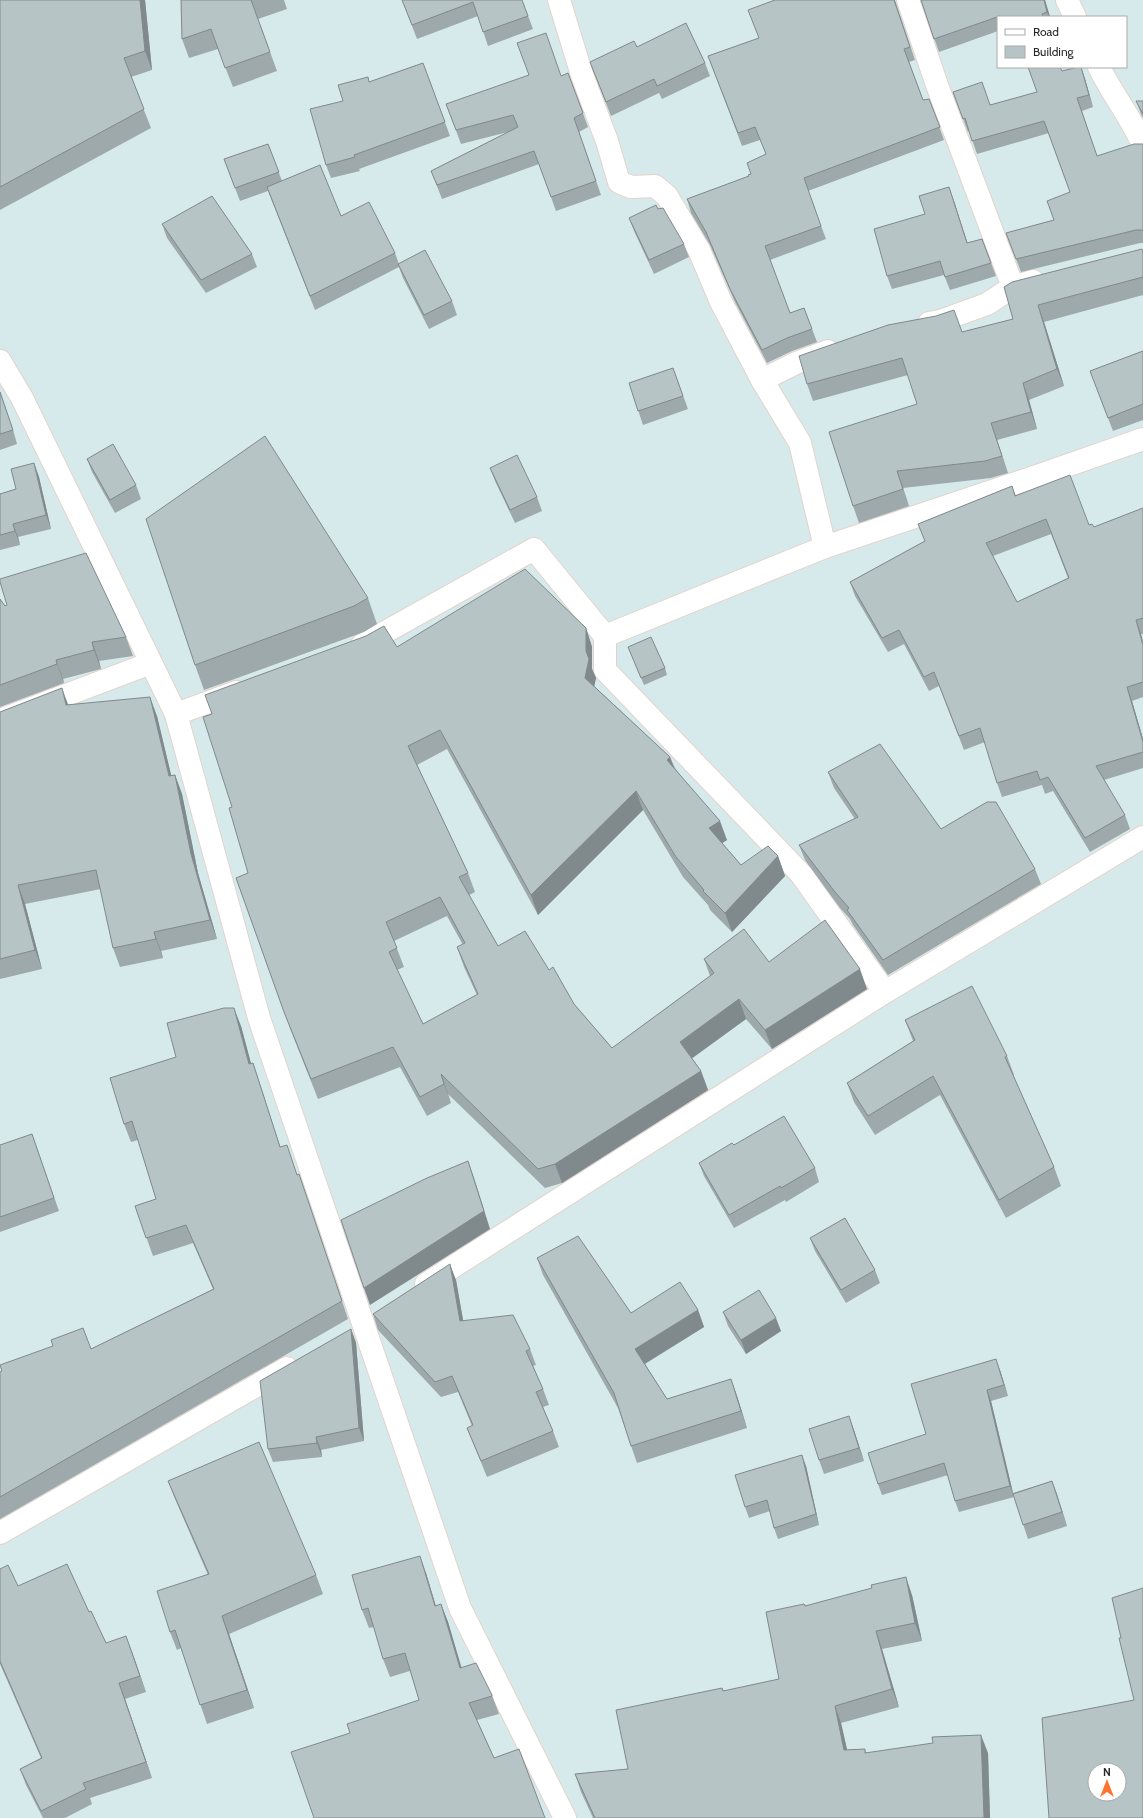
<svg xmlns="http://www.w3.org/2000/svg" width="1143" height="1818" viewBox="0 0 1143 1818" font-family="Cabin,sans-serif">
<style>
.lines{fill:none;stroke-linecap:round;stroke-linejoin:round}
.minor-casing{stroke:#e2d3cd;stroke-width:24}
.minor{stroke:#fff;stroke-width:22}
.wall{fill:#9da9aa;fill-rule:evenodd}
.shaded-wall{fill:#80898b}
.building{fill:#b7c4c6;stroke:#80898b;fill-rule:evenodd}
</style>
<rect width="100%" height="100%" fill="#d7eaeb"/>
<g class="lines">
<defs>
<g id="minor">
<polyline points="559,0 582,75 607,141 619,182 631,187 655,186 667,196 699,250 721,302 762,380 800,443 825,547"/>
<polyline points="908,0 937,85 1013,287"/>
<polyline points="1067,0 1075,17"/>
<path d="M1099 67C1112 94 1131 117 1143 145"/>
<polyline points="929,323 940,321 987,304 1013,287 1033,281"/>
<polyline points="0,361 22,398 176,714 259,1018 460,1608 565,1818"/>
<polyline points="762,380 796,363 828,351"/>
<polyline points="605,636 605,670 801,874 885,992"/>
<polyline points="362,645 534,549 605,636 825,547 1046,473 1143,439"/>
<polyline points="176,714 236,692"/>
<polyline points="0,720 151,663"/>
<polyline points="426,1284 885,992 1143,837"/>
<polyline points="0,1533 287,1368"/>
</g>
</defs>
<use href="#minor" class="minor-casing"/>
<use href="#minor" class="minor"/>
</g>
<g class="wall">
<polygon points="0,0 145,0 152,70 131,77 151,128 0,210"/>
<polygon points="181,0 284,0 287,9 258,19 277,71 233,87 218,49 189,58 182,39"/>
<polygon points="402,0 522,0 533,29 488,46 478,16 417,39"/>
<polygon points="895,0 915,60 909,62 923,100 929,99 944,140 808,191 826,239 770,260 790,313 804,308 817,342 792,351 767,363 735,302 710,245 691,213 687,199 749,176 766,154 760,140 742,146 708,56 759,38"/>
<polygon points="921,0 1045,0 1050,17 998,17 998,31 939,52"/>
<polygon points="637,47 705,63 710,76 662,99 659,93 611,116 590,62"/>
<polygon points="423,63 450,136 359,169 360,171 331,178 326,165 343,101 369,82"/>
<polygon points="1028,67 1060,67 1062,71 1081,67 1085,79 1093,107 1082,111 1097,156 1143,144 1143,243 1140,243 1021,272 1006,233 1054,220 1070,192 1049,133 977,154 969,131 968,132 953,92 990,105 1037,92"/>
<polygon points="568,73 588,127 579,132 601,195 556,211 539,164 442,199 431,171 508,132 461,144 446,104 561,76"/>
<polygon points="1136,101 1143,101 1143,118 1141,114"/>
<polygon points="268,144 282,181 341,216 395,253 399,264 452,301 457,315 429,329 403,278 399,267 315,310 268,191 240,201 224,159"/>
<polygon points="954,201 967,243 982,239 996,276 950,290 944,275 892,289 887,276 925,214"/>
<polygon points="658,209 684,244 689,257 654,274 634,231 629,218"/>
<polygon points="162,224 252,254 257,267 206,293 167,238"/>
<polygon points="1143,251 1143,295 1044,322 1064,386 1029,400 1037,429 997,440 1008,473 991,478 903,488 909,506 859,523 853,506 917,404 908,375 813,401 807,384 962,332 1013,319 1004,287"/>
<polygon points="1143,351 1143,420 1113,431 1090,371"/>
<polygon points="673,368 688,409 643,425 629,383"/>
<polygon points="0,391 17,444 0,450"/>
<polygon points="87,459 136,485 141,499 115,513 92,472"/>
<polygon points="34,463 39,477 51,529 18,537 20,545 0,550 0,494 16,489"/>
<polygon points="490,468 537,497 542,511 515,523 495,481"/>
<path d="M1012 486 1016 496 1094 527 1143 508V634H1141L1143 642V697L1132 701 1143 739V768L1104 780 1125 815 1130 829 1090 852 1053 791 1045 794 1042 785 1002 797 997 783 985 742 964 750 939 686 929 691 904 644 888 652 855 596 850 582 925 541 918 524ZM1051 534 1068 578 1017 602 993 556Z"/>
<polygon points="368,598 377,624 364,632 204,690 195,665"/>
<polygon points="0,599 5,606 126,637 133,656 99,661 101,669 63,679 64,683 0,707"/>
<path d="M586 628 592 647V669L596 678 594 686 670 757 675 768 727 840 722 843 741 865 778 856 785 876 732 932 710 910 708 905 683 877 643 810 538 915 447 749 417 765 468 873 475 892 469 895 498 946 549 970 574 1004 612 1048 710 976 704 959 769 962 867 989 772 1049 746 1019 692 1058 701 1071 708 1090 562 1183 545 1188 448 1094 451 1103 427 1116 400 1067 318 1099 291 1031 236 878 248 873 232 807 397 647ZM447 916 463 945 457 947 464 967 477 995 423 1024 397 970 404 967 394 941Z"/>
<polygon points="628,647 665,668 667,675 644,685"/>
<polygon points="68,705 157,716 171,776 175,775 182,794 198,873 217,939 161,951 163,958 120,967 113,948 101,889 25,904 42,969 0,979 0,712"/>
<polygon points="828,772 941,829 1035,869 1041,884 888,975 853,925 850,919 840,908 805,860 799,845 855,819 834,788"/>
<polygon points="905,1020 1007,1056 1014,1075 1013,1075 1054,1167 1061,1186 1006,1218 940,1095 875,1135 854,1102 847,1083 913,1041"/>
<polygon points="241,1026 251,1064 253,1063 259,1081 280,1147 297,1175 299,1174 348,1319 0,1519 0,1372 91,1349 213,1289 193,1243 153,1256 135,1206 156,1199 138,1140 131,1142 124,1124 176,1057"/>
<polygon points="32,1134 59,1211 0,1232 0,1145"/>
<polygon points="734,1145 815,1168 819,1182 786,1202 785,1200 734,1228 704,1176 699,1163"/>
<polygon points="810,1238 875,1270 880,1283 846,1303 815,1251"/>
<polygon points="537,1258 631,1313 698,1310 704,1327 645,1364 667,1399 731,1379 737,1396 747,1428 637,1463 618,1408 543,1275"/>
<polygon points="456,1280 463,1320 530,1349 536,1365 533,1366 543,1389 549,1405 543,1407 553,1431 559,1447 487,1477 467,1428 472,1426 458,1392 441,1397 378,1330 373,1314"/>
<polygon points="723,1312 781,1331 746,1354 728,1326"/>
<polygon points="351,1329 356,1343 364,1441 321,1450 322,1457 273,1462 268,1449"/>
<polygon points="1000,1370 1008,1396 991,1401 1013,1493 1052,1481 1067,1526 1028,1539 1014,1497 959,1512 955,1501 948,1475 882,1495 878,1484 926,1434"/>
<polygon points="849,1416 864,1461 824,1474 819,1460"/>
<polygon points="806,1466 819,1525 778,1539 774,1528 770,1511 749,1518 745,1507"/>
<polygon points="168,1481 316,1575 323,1594 229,1634 254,1708 207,1724 181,1648 177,1650 170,1632 208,1575 175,1499"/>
<polygon points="0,1569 18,1586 89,1612 106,1643 132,1652 146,1692 125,1699 152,1778 90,1798 92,1804 65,1818 43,1818 26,1785 20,1769 41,1758 0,1664"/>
<polygon points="426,1573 436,1606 441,1604 448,1622 461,1668 492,1695 499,1714 477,1720 494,1758 350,1733 419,1700 410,1671 390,1677 383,1659 374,1627 369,1628 362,1610"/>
<polygon points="912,1595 922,1641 882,1649 899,1707 841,1723 847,1750 865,1749 866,1753 988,1753 990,1818 593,1818 581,1792 575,1774 628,1769 722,1688 724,1691 779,1679 804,1604 805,1606"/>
</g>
<g class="shaded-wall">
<polygon points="140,0 145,0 152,70 145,51"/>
<polygon points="1044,0 1045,0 1050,17 1049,17 1047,12"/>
<polygon points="1081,67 1085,79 1093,107 1089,95"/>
<polygon points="949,187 954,201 972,257 967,243"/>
<polygon points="1038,305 1044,322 1064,386 1057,369"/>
<polygon points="1023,383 1029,400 1037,429 1031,412"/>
<polygon points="0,391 17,444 13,430"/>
<polygon points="991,423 997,440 1008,473 1002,456"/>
<polygon points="34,463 39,477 51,529 46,515"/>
<polygon points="897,471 903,488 909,506 903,489"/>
<polygon points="13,524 18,537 20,545 15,531"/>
<polygon points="1136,620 1141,634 1143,642 1143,645"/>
<polygon points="586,628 592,647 592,669 596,678 592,697 585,678"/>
<polygon points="92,642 99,661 101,669 94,650"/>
<polygon points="56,660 63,679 64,683 57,664"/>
<polygon points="1127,687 1132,701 1143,739 1143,742"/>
<polygon points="62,688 69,707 66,705"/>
<polygon points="150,697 157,716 176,795 169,776"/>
<polygon points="670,757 677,776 667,760"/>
<polygon points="175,775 182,794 198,873 217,939 210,920 191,854"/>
<polygon points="636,791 643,810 538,915 531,895"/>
<polygon points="720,821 727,840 716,847 709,828"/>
<polygon points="778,856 785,876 732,932 725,913"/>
<polygon points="18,885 25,904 42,969 35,950"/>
<polygon points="154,932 161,951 163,958 156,939"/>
<polygon points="860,969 867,989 772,1049 765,1030"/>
<polygon points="739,999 746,1019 687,1062 680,1042"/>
<polygon points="234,1008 241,1026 256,1082 249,1064"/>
<polygon points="253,1063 259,1081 286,1165 280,1147"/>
<polygon points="701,1071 708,1090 562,1183 555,1164"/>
<polygon points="441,1074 448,1094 451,1103 444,1084"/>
<polygon points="468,1161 474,1178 490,1229 370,1305 364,1288"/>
<polygon points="299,1174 305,1192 348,1319 342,1301"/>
<polygon points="450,1264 456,1280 466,1337 460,1321"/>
<polygon points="698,1310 704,1327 641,1366 635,1349"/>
<polygon points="776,1318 781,1331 746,1354 741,1340"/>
<polygon points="351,1329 356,1343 364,1441 359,1428"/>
<polygon points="996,1359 1000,1370 1008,1396 1004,1385"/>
<polygon points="731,1379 737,1396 747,1428 741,1411"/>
<polygon points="987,1390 991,1401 1014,1497 1010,1486"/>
<polygon points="849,1416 854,1430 864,1461 859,1448"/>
<polygon points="316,1437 321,1450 322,1457 317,1443"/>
<polygon points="802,1455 806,1466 819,1525 816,1514"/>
<polygon points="1052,1481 1057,1494 1067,1526 1062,1512"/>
<polygon points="420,1556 426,1573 441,1624 435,1606"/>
<polygon points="906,1577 912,1595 922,1641 915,1623"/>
<polygon points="441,1604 448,1622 467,1686 460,1668"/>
<polygon points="222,1616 229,1634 254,1708 247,1690"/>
<polygon points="876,1631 882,1649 899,1707 892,1689"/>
<polygon points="126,1636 132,1652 146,1692 140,1676"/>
<polygon points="119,1683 125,1699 152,1778 146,1762"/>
<polygon points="835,1706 841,1723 851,1767 844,1750"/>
<polygon points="981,1735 988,1753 990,1818 984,1818"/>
</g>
<g class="building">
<polygon points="0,0 140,0 145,51 124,58 144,109 0,187"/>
<polygon points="181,0 251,0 270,52 225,68 211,29 182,39"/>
<polygon points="402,0 522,0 528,16 483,32 473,2 412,25"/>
<polygon points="775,0 894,0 910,47 904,49 923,100 929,99 940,127 804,178 821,226 765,246 790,313 804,308 812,329 787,338 762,350 730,289 706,232 687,199 749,176 748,175 751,174 747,163 766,154 755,127 738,133 708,56 759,38 748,10"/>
<polygon points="921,0 1044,0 1047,12 1042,14 1043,17 1000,17 1000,16 934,39"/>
<polygon points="686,23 705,63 657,86 654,79 606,102 590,62 634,41 637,47"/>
<polygon points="546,33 561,76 568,73 583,113 574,118 596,181 551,197 534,151 437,185 431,171 518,127 513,115 456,130 446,104 529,75 517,43"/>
<polygon points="423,63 445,122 354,155 355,157 326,165 310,109 343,101 338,85 368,77 369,82"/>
<polygon points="1028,67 1060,67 1062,71 1078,67 1081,67 1089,95 1077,98 1097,156 1134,144 1143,144 1143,231 1142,230 1136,230 1016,259 1006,233 1054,220 1047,201 1070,192 1044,121 972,141 965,118 963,119 953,92 982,82 990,105 1037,92"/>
<polygon points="1136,101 1143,101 1143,114"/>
<polygon points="268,144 279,172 235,188 224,159"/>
<polygon points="320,165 341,216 369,202 395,253 310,296 267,187"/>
<polygon points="949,187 967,243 982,239 991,263 945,277 940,261 887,276 874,229 925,214 919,196"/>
<polygon points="212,196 252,254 201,280 162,224"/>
<polygon points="656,205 658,209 663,208 684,244 649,260 629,218"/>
<polygon points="1142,249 1143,252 1143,277 1038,305 1057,369 1023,383 1031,412 991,423 1002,456 985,461 897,471 903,489 853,506 829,432 917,404 902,358 807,384 799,356 888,325 936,316 954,310 962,332 1013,319 1004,287 1012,282"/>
<polygon points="425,250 452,301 424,315 398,264"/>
<polygon points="1143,351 1143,404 1108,418 1090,371"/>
<polygon points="673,368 683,396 638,411 629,383"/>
<polygon points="0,392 13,430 0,434"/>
<polygon points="265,436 368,598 354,606 195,665 146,519"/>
<polygon points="113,444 136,485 110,500 87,459"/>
<polygon points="517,455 537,497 510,510 490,468"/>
<polygon points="34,463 46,515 13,524 15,531 0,535 0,494 16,489 11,469"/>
<path d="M1070 475 1089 525 1092 524 1094 527 1143 508V618L1136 620 1143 645V682L1127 687 1143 742V752L1096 766 1125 815 1085 838 1048 777 1040 780 1037 771 997 783 980 728 959 736 934 672 924 677 899 630 882 638 850 582 925 541 918 524 1012 486 1015 496ZM1046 519 1069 578 1017 602 986 543Z"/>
<polygon points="86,553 126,637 92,642 94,650 56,660 57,664 0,685 0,599 5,606 7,605 0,582 0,579"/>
<path d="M525 569 586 628V651L589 659 585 678 670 757 667 760 720 821 709 828 741 865 768 846 778 856 725 913 703 891 704 890 676 857 636 791 531 895 440 730 408 746 468 873 459 877 498 946 525 931 549 970 553 967 574 1004 612 1048 714 973 704 959 744 929 769 962 825 920 860 969 765 1030 739 999 680 1042 701 1071 555 1164 538 1169 441 1074 444 1084 420 1097 393 1047 311 1079 284 1012 236 878 248 873 229 808 232 807 203 717 212 714 205 695 366 636 384 626 397 647ZM440 897 465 943 457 947 478 994 423 1024 389 952 397 948 386 922Z"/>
<polygon points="651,637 665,668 641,678 628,647"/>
<polygon points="62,688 66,705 150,697 169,776 175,775 191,854 210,920 154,932 156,939 113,948 96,870 18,885 35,950 0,959 0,712"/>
<polygon points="880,744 941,829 987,802 996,802 1035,869 883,960 847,910 849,908 835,892 799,845 858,817 828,772"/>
<polygon points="972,986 1007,1056 1005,1057 1054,1167 999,1200 933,1076 868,1116 847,1083 915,1040 905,1020"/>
<polygon points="224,1008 234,1008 249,1064 253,1063 280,1147 287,1145 297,1175 299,1174 342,1301 0,1497 0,1372 2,1371 0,1365 53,1346 51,1340 83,1328 91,1349 214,1289 186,1225 146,1238 135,1206 156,1199 132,1121 124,1124 110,1078 176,1057 167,1023"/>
<polygon points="784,1116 815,1168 781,1188 780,1186 729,1215 699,1163 732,1143 734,1145"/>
<polygon points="32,1134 54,1198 0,1217 0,1145"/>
<polygon points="468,1161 484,1211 364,1288 341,1220 427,1178"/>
<polygon points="845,1218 875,1270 841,1290 810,1238"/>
<polygon points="578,1236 631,1313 680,1282 698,1310 635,1349 667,1399 731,1379 741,1411 631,1446 614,1393 537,1258"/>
<polygon points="450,1264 460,1321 513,1315 530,1349 526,1351 543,1389 536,1392 553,1431 481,1461 467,1428 473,1425 452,1376 435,1382 373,1314"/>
<polygon points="759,1290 776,1318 741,1340 723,1312"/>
<polygon points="351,1329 359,1428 316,1437 317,1443 268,1449 260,1381"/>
<polygon points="996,1359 1004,1385 987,1390 1010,1486 955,1501 944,1463 878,1484 868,1453 926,1434 911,1384"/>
<polygon points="849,1416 859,1448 819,1460 809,1429"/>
<polygon points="259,1442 316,1575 222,1616 247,1690 200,1705 175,1630 170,1632 157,1591 209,1574 168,1481"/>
<polygon points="802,1455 816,1514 774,1528 767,1500 745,1507 735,1475"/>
<polygon points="1052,1481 1062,1512 1023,1525 1013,1494"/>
<polygon points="420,1556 435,1606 441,1604 460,1668 476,1663 492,1695 492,1696 469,1703 494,1758 519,1749 545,1818 314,1818 291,1752 350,1733 347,1724 419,1700 405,1653 383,1659 368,1608 362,1610 352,1575"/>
<polygon points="67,1564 89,1612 91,1611 106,1643 126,1636 140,1676 119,1683 146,1762 83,1783 86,1789 41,1811 20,1769 42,1758 0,1661 0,1569 8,1565 18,1586"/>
<polygon points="906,1577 915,1623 876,1631 892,1689 835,1706 844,1750 865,1749 865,1753 933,1743 932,1737 981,1735 984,1818 595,1818 575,1774 628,1769 616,1710 722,1688 723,1691 779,1679 766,1612 804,1604 805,1606 872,1588 871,1585"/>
<path d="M1143 1588V1818H1049L1042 1718 1134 1700 1119 1638H1121L1112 1598ZM1095 1770H1119V1794H1095Z"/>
</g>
<rect x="997" y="16" width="130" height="52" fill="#ffffff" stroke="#a9a9a9"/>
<rect x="1005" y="29" width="20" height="6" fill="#ffffff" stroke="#a9a9a9"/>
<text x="1033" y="36" font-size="12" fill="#272727">Road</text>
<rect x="1005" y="46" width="20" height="12" fill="#b7c4c6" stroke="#a9a9a9"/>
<text x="1033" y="56" font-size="12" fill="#272727">Building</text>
<g transform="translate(1107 1782)"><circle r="19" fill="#ffffff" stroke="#a9a9a9"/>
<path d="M0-3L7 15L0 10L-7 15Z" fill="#ff7430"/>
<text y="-6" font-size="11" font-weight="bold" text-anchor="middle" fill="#272727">N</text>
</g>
</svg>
